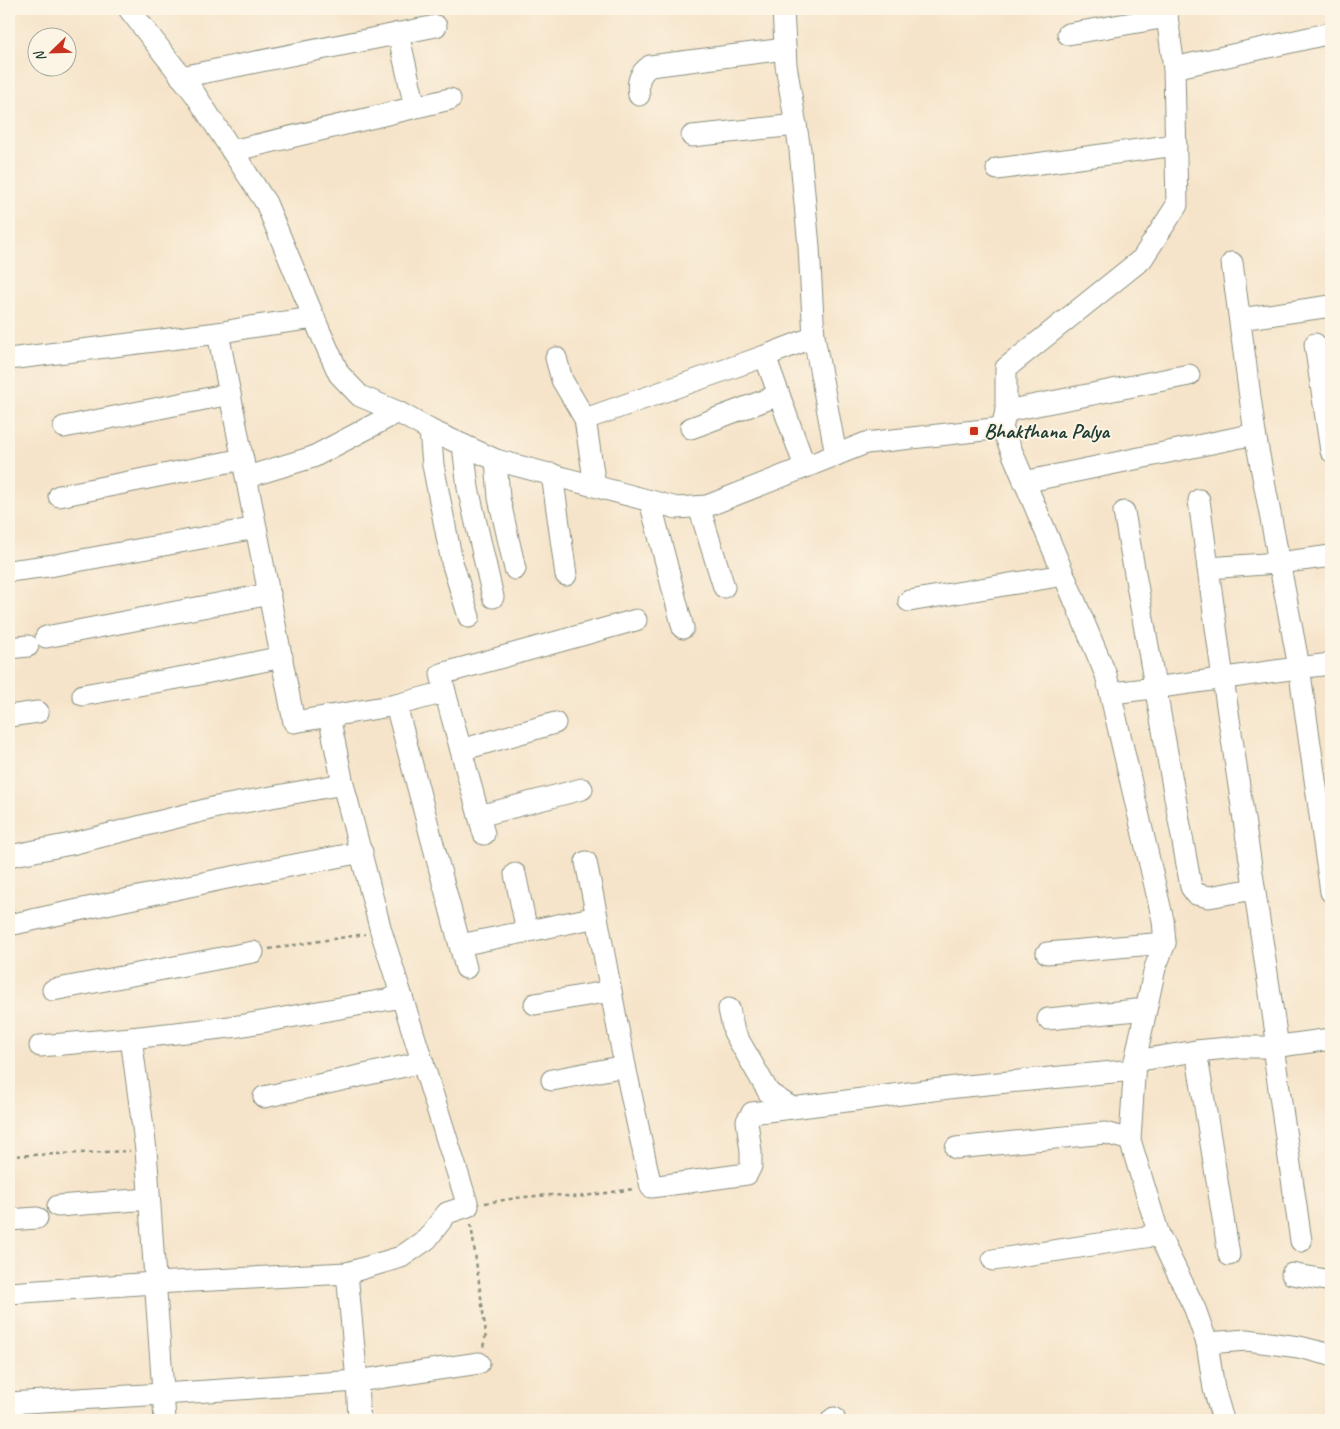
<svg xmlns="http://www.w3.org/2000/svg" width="1340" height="1429" viewBox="0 0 1340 1429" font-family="Caveat,sans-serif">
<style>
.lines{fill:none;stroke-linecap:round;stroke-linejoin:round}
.minor-casing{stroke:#8a907f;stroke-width:23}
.path{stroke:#8a907f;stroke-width:2.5;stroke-dasharray:4 4;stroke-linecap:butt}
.minor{stroke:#fff;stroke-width:21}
.poi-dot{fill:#c8321e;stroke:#fcf5e5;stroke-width:2}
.labels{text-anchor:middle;stroke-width:4;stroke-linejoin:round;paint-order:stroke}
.poi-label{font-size:21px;font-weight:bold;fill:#1f3d34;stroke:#fcf5e5;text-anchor:start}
</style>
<rect width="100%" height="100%" fill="#fcf5e5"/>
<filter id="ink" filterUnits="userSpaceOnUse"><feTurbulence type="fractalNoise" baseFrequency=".02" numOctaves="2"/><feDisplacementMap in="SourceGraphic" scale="10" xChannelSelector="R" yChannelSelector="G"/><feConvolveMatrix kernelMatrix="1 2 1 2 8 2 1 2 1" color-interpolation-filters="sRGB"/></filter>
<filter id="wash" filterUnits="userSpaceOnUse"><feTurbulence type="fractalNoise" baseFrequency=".0096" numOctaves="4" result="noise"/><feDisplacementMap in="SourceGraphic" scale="20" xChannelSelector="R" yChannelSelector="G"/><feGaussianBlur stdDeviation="1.12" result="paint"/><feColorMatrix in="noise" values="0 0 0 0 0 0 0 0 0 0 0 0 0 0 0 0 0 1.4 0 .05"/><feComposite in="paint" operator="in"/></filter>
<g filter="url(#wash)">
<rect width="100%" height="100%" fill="#f6e4ca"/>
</g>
<g filter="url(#ink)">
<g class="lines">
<defs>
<g id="minor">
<polyline points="129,9 195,94 266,203 320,332 339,374 360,396 398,412 430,430 496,460 677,508 707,506 866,443 1002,428 1106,675 1163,920 1165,943 1155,968 1135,1061 1130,1140 1159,1235 1195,1309 1207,1343 1214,1389 1223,1420"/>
<polyline points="783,9 786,65 800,150 809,247 814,337 836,455"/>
<polyline points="398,33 415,107"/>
<polyline points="1068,34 1167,17"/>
<polyline points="1174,68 1331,33"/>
<polyline points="181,77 436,26"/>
<path d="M639 95C637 82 639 74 650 66L785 49"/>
<polyline points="692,136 796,125"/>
<polyline points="232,151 450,99"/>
<polyline points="997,169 1176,145"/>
<polyline points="1232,263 1255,434 1299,667 1331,892"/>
<polyline points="1240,319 1331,306"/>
<polyline points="218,333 294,722 396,705 466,968"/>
<polyline points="1315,344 1331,451"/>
<polyline points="765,356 805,467"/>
<polyline points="556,358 562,380 585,419"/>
<polyline points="9,359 218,333 250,327 314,318"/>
<polyline points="1006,411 1189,375"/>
<polyline points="64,427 230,394"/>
<polyline points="691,428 779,395"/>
<polyline points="1002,428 1006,411 1006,368 1142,259 1177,205 1174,68 1166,9"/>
<polyline points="430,430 433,465 452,562 469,617"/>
<polyline points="463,445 468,488 493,597"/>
<polyline points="496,460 499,498 515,569"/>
<polyline points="552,474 566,575"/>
<polyline points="247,477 313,457 398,412"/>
<polyline points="1024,482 1255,434"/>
<polyline points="595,486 585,419 765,356 814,337"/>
<polyline points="59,496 243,459"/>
<polyline points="1199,500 1208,568"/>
<polyline points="650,501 683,628"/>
<polyline points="699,507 724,587"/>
<polyline points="1124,512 1191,887 1196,894 1209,897 1254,889"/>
<polyline points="9,571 55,565 256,528"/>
<polyline points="909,601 1064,575"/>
<polyline points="46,637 270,594"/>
<polyline points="9,648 28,646"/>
<polyline points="445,692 441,674 636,620"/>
<path d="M1111 693C1185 685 1258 672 1331 664"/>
<polyline points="83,695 195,675 282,657"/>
<polyline points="396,705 445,692 484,834"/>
<polyline points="9,716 38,712"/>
<polyline points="329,716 343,784"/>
<polyline points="461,750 555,723"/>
<polyline points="479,816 582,789"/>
<polyline points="9,856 71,844 217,807 343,784 381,931 468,1206 447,1213 427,1239 401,1257 347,1273 154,1283 9,1293"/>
<polyline points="586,862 597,917"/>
<polyline points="515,874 527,931"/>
<polyline points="9,925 222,879 362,852"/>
<polyline points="460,945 597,917 625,1066 651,1187 747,1174 751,1166 751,1152 747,1121 752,1113 792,1108"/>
<polyline points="1047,953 1165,943"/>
<polyline points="53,990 253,952"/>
<polyline points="535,1004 611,991"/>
<polyline points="729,1009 734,1032 769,1093 792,1108 956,1087 1134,1070"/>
<polyline points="1048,1019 1146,1009"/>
<polyline points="131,1038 146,1150 165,1420"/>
<polyline points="40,1046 131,1038 239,1026 402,997"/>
<polyline points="1273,1047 1301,1241"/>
<polyline points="1278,1047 1223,679 1208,568 1279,563 1331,556"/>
<polyline points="1196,1051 1229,1255"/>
<polyline points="1135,1061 1196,1051 1239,1047 1273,1047 1331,1039"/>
<polyline points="552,1080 625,1066"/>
<polyline points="264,1097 423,1062"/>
<polyline points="956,1148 1105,1133 1130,1140"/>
<polyline points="58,1206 149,1199"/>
<polyline points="9,1220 37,1218"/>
<polyline points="993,1260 1159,1235"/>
<polyline points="347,1273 357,1381 359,1420"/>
<polyline points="1292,1274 1331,1281"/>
<polyline points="1207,1343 1247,1340 1299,1347 1331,1355"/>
<polyline points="9,1403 163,1394 357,1381 479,1363"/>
<polyline points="832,1420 834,1418"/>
</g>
</defs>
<use href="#minor" class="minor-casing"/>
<g class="path">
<polyline points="269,949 365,934"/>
<polyline points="9,1156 130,1151"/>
<polyline points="485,1203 523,1197 553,1195 577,1197 634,1189"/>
<polyline points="471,1224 486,1334 483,1347"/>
</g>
<use href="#minor" class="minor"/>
</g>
</g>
<rect class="poi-dot" x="969" y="426" width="10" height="10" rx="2.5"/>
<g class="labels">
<g class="poi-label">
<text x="984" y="438">Bhakthana Palya</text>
</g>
</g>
<rect width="1340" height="1429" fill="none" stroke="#fcf5e5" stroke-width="30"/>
<g transform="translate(52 52) rotate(247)"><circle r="24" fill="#fcf5e5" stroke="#a4ab9e"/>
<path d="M0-4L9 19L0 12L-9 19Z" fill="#c8321e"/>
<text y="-8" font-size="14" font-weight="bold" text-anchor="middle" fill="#1f3d34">N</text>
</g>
</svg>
